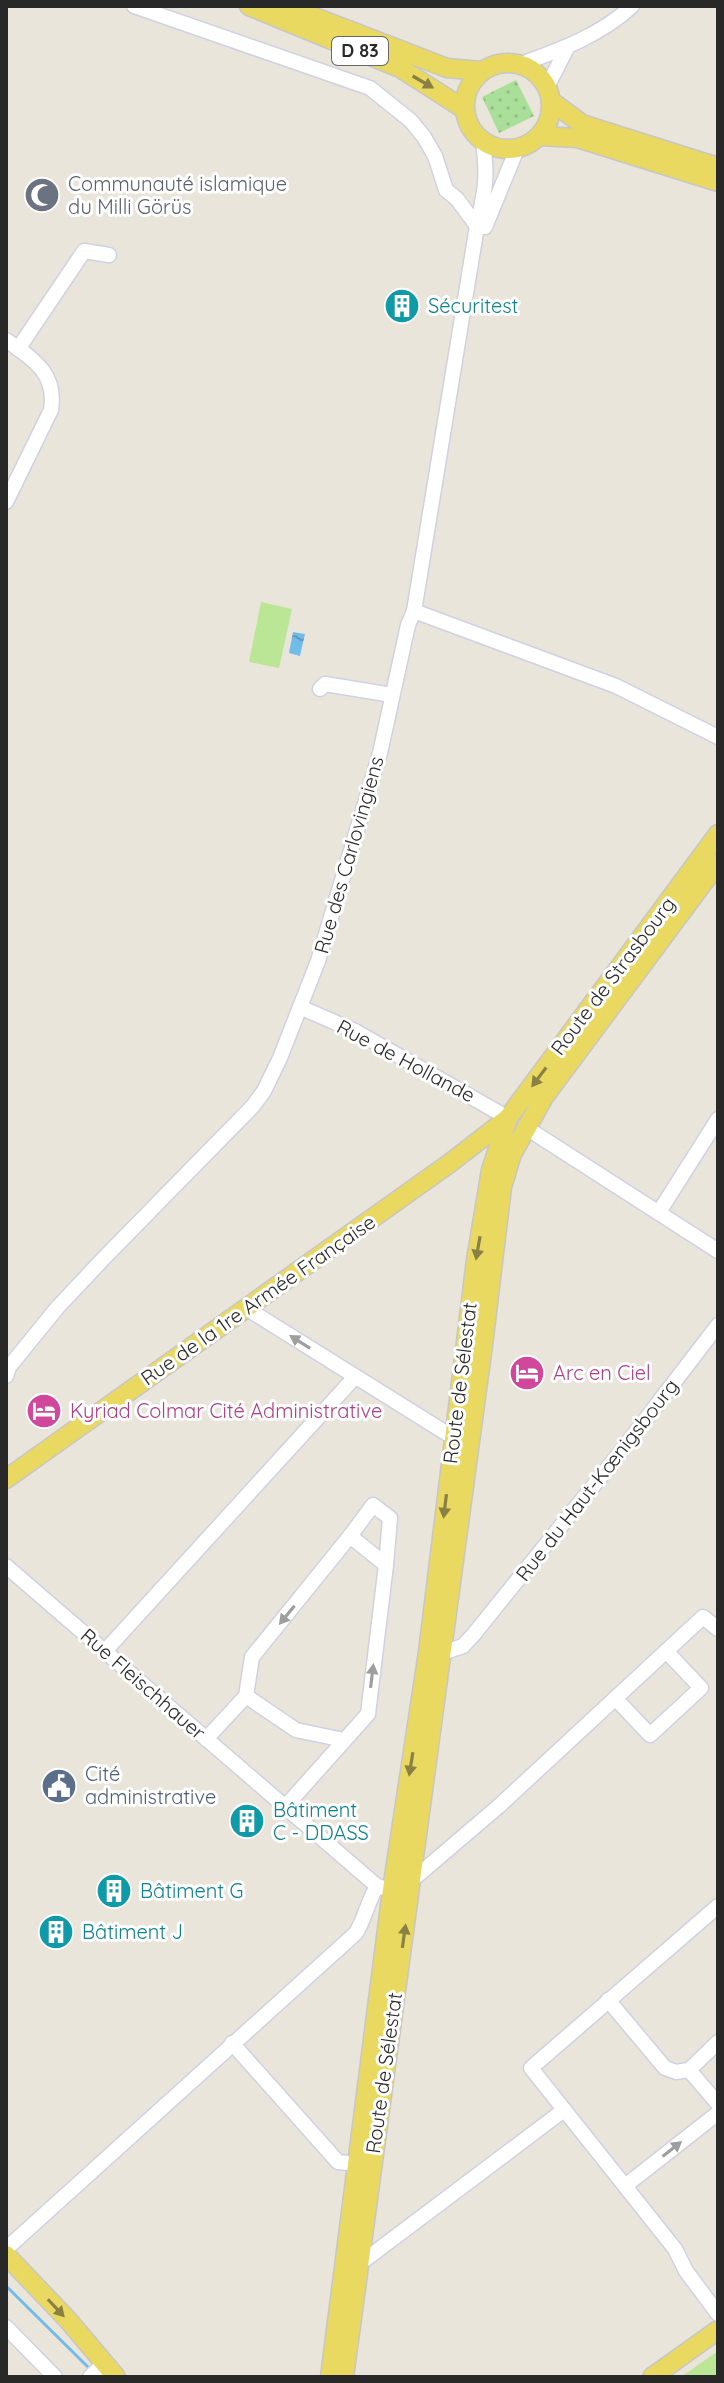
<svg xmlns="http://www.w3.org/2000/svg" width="724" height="2383" viewBox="0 0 724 2383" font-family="Quicksand,sans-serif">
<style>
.grass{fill:url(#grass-dots)}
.pitch{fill:#bae695}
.water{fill:url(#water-ripples)}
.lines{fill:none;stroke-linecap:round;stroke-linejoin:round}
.stream{stroke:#71bce8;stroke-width:3}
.minor-casing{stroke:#d0d1e1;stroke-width:17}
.major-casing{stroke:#c7c7c7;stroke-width:21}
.minor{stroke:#fff;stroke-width:14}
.major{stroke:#ead960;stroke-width:18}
.oneway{fill:#898044}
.oneway2{fill:#9e9e9e}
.labels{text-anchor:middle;stroke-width:6;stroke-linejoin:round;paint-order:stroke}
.shield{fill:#fff;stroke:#686868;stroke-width:2}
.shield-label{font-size:18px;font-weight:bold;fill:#282828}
.worship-label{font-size:20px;fill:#5b616d;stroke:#fff;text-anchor:start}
.culture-label{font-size:20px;fill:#0d838f;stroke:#fff;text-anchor:start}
.street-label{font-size:20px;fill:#282828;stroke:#fff}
.hotel-label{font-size:20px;fill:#b23c85;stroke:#fff;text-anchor:start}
.service-label{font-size:20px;fill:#4e5e75;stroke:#fff;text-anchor:start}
</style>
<defs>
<pattern id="grass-dots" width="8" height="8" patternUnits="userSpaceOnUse" patternTransform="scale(2)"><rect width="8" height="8" fill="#a9df99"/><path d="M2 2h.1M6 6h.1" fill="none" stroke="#91bf84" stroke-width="1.8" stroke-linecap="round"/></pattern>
<pattern id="water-ripples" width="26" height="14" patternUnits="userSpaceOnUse" patternTransform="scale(2)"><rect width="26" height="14" fill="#71bce8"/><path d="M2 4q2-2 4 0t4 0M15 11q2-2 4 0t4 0" fill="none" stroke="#5d99bc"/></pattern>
</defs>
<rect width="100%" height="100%" fill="#eae5da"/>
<polygon class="grass" points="516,80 534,116 499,133 482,97"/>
<g class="pitch">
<polygon points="261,602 292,609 279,668 249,662"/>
<polygon points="718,2351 718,2377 681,2377"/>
</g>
<polygon class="water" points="293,632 305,634 300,656 289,653"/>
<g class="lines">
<polyline class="stream" points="6,2286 88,2367"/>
<defs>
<g id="minor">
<polyline points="134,6 370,88 411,121 424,137 435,156 446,190 457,199 477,226"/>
<path d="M521 64C560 50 601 35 632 6"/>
<polyline points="547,87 567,48"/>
<polyline points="485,227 517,149"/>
<path d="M6 340C33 359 57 373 51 410L6 502"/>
<polyline points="18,349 84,251 109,255"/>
<polyline points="414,611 616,686 718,737"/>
<polyline points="320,689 325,684 392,695"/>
<polyline points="302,1008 355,1031 508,1118"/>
<polyline points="525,1127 718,1251"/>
<polyline points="659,1212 718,1119"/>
<polyline points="246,1308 454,1438"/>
<path d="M6 1376 9 1367 57 1308 104 1258 253 1106 264 1091 280 1058 318 961 380 753 408 625 414 611 477 226C485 192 488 178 483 142"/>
<polyline points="350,1536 373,1505 390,1518 386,1565"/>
<polyline points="6,1566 377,1886 384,1888"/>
<polyline points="105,1651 355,1377"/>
<polyline points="442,1653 463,1646 474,1634 623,1449 718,1325"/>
<polyline points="246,1696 296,1730 344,1740"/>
<polyline points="615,1698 650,1735 701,1688 666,1651"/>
<polyline points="206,1739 246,1696 252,1657 350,1536 386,1565 368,1714 285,1807"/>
<polyline points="411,1881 499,1806 703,1617 718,1629"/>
<polyline points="718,1906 531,2068 675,2249 686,2271 718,2314"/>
<polyline points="608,2000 665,2068 676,2072 689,2070 718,2104"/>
<polyline points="232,2043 338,2162 359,2164"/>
<polyline points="689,2070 718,2042"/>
<polyline points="625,2186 718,2113"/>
<path d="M6 2249 356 1933C365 1918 368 1901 377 1886"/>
<polyline points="358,2265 564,2110"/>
<polyline points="6,2327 55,2377"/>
<polyline points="90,2377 103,2364"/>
</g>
<g id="major">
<polyline points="249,6 400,68 464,109"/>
<polyline points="286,6 447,68 481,71"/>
<circle cx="508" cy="106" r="43"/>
<polyline points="551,101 582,124 718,167"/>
<polyline points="540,136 577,138 718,182"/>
<polyline points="6,1479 450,1163 508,1118 718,834"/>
<polyline points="6,2255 68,2320 116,2377"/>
<polyline points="330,2377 392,1890 428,1652 476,1260 491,1170 508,1118"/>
<polyline points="344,2377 483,1345 502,1187 512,1154 544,1097 718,863"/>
<polyline points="652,2377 718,2330"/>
</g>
</defs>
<use href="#minor" class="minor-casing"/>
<use href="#major" class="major-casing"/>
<use href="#minor" class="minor"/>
<use href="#major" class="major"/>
</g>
<defs><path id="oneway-solid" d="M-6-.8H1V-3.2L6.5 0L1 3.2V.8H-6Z" transform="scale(2)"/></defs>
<g class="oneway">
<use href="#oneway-solid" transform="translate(423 82) rotate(30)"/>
<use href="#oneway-solid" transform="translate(539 1077) rotate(127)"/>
<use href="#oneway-solid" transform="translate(478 1248) rotate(100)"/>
<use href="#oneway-solid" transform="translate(445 1506) rotate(97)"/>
<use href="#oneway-solid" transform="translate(411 1764) rotate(99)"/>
<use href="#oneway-solid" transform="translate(404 1936) rotate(-82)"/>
<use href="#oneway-solid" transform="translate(56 2308) rotate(47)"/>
</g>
<g class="oneway2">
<use href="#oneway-solid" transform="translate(300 1342) rotate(-148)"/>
<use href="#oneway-solid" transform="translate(287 1615) rotate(129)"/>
<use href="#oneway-solid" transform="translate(372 1676) rotate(-83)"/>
<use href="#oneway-solid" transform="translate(672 2149) rotate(-38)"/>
</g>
<defs>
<symbol id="mosque-disc" viewBox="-11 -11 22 22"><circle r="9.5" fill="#6b7280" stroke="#fff"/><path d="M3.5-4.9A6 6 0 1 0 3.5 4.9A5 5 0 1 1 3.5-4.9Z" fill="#fff"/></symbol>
<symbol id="building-disc" viewBox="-11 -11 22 22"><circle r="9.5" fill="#0f9aa8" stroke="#fff"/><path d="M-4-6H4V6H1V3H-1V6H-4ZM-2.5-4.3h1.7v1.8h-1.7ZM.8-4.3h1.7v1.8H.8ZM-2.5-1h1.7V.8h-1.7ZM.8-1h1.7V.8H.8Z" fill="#fff"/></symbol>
<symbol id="hotel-disc" viewBox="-11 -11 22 22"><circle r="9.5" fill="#d1479c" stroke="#fff"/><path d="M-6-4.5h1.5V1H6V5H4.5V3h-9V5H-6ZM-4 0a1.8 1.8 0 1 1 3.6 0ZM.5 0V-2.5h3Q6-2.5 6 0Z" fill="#fff"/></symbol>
<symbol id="civic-disc" viewBox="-11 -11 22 22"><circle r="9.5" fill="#5c6f8a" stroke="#fff"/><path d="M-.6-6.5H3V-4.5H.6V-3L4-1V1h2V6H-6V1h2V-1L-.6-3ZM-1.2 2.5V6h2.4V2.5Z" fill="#fff"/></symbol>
</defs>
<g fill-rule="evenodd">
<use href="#mosque-disc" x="22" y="175" width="40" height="40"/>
<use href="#building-disc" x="382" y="286" width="40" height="40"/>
<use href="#hotel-disc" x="507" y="1353" width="40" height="40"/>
<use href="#hotel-disc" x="24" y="1391" width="40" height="40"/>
<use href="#civic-disc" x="39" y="1766" width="40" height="40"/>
<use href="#building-disc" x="227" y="1801" width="40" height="40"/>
<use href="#building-disc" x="94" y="1871" width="40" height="40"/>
<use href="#building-disc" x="36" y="1912" width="40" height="40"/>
</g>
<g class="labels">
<rect class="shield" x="332" y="37" width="56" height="28" rx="6"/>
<g class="shield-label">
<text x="360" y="57">D 83</text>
</g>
<g class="worship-label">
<text x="68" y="191">Communauté islamique<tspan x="68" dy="23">du Milli Görüs</tspan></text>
</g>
<g class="culture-label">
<text x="428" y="313">Sécuritest</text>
<text x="273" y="1817">Bâtiment<tspan x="273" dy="23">C - DDASS</tspan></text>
<text x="140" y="1898">Bâtiment G</text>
<text x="82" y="1939">Bâtiment J</text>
</g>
<g class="street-label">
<text transform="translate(349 855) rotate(-74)" y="7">Rue des Carlovingiens</text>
<text transform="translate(613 976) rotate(-53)" y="7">Route de Strasbourg</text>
<text transform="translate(406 1061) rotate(28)" y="7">Rue de Hollande</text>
<text transform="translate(258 1300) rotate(-35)" y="7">Rue de la 1re Armée Française</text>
<text transform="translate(460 1383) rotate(-83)" y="7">Route de Sélestat</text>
<text transform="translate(597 1480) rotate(-52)" y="7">Rue du Haut-Kœnigsbourg</text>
<text transform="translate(143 1684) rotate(41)" y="7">Rue Fleischhauer</text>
<text transform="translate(384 2073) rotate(-82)" y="7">Route de Sélestat</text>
</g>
<g class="hotel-label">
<text x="553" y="1380">Arc en Ciel</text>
<text x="70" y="1418">Kyriad Colmar Cité Administrative</text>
</g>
<g class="service-label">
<text x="85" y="1781">Cité<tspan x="85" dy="23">administrative</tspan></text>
</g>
</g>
<rect width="724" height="2383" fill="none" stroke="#282828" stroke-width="16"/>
</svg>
